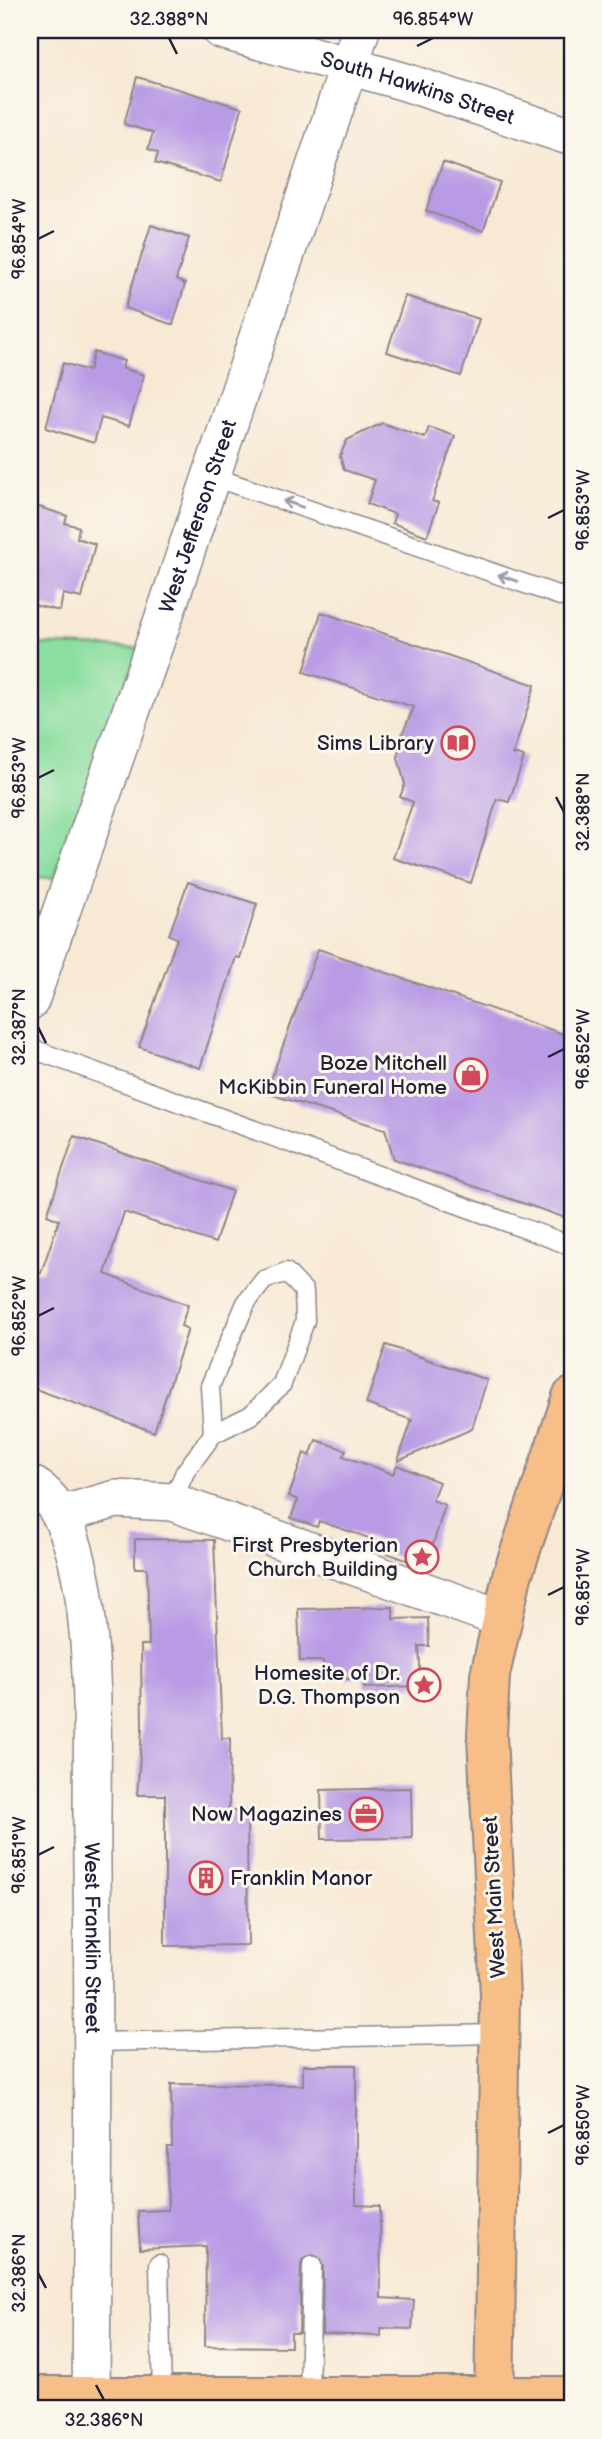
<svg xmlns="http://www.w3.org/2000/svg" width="602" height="2439" viewBox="0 0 602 2439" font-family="'Balsamiq Sans',sans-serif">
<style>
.green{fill:#8bdea0;stroke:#56806e;stroke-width:2}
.building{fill:#b99be5}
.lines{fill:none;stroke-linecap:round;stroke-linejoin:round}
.service-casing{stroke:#8d8688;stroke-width:21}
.minor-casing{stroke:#8d8688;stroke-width:40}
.primary-casing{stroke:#8d8688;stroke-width:42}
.service{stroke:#fff;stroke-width:18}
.minor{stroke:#fff;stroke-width:37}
.primary{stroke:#f7be88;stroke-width:38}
.oneway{stroke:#9c9ca7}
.ticks{fill:none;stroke:#22223b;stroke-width:2.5}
.labels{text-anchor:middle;stroke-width:6;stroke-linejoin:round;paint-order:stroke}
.street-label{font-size:21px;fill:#22223b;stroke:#fbf7ec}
.poi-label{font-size:21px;fill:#22223b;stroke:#fbf7ec;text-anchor:end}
.neatline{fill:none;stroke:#22223b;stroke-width:2.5}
.ticks-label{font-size:18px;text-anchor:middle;fill:#22223b}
</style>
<rect width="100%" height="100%" fill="#fbf7ec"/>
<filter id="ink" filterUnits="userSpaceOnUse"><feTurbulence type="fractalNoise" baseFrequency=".0143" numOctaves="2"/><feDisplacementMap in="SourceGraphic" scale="14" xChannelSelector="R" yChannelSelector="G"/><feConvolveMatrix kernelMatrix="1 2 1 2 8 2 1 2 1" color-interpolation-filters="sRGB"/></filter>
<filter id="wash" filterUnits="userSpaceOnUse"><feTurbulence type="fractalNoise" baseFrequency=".00686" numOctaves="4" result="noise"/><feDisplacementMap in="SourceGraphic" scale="28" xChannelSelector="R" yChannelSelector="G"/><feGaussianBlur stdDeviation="1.57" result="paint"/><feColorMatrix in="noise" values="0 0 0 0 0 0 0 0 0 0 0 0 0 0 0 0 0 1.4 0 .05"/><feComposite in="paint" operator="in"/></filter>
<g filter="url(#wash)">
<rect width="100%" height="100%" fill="#f8e9d5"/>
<polygon class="green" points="30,644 139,648 54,878 30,877"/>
<g id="blocks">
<g class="building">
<polygon points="137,77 242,108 221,182 155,163 158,153 148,149 153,133 124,124"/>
<polygon points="443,162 500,182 483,231 426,211"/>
<polygon points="151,225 189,238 176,280 185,284 173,325 125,308"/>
<polygon points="405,296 479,319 461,376 387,352"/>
<polygon points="94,352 124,361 122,368 144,375 129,426 101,418 94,443 46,428 63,363 89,371"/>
<polygon points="382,423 425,438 429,427 455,436 432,501 439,503 427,536 392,523 395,514 367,504 375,480 344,470 340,456 347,440"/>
<polygon points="30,504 67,516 65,523 79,527 77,538 95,544 82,598 63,594 60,611 30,604"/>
<polygon points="321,612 535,685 513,754 524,757 509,802 497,799 471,883 393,858 413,802 400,797 405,784 398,758 400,739 414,707 304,672"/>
<polygon points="188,882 257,904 240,958 236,957 200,1068 139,1047 177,938 169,935"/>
<polygon points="318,949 572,1037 572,1220 394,1159 385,1129 266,1093"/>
<polygon points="74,1136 232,1191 215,1243 124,1212 105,1274 188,1305 181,1326 188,1329 154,1432 30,1387 30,1269 41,1273 59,1220 47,1215"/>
<polygon points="386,1345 487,1380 472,1429 398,1461 412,1420 366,1404"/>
<polygon points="316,1440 346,1450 343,1456 393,1474 397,1465 439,1482 432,1500 445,1505 431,1551 417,1547 412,1562 378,1550 381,1542 319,1521 317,1527 291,1518 298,1500 289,1496 304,1453 310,1456"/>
<polygon points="135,1539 214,1540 222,1738 230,1738 229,1811 247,1811 248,1945 165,1946 165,1795 137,1795 142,1729 141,1645 149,1645 147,1568 135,1568"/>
<polygon points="393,1607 393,1619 428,1618 429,1646 419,1646 421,1686 364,1688 364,1678 324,1680 323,1661 300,1661 298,1609"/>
<polygon points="411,1788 412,1838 322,1839 321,1790"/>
<polygon points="303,2065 356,2065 356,2205 380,2206 381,2298 414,2300 412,2329 381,2328 381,2336 322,2334 323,2266 318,2257 312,2255 303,2260 301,2265 299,2333 291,2333 291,2347 205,2346 206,2246 140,2249 138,2211 168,2210 167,2147 172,2147 171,2084 303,2085"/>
</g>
</g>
</g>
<g filter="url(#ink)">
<use href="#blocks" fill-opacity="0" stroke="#8d8688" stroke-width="2"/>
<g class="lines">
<defs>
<g id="service">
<polyline points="211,476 572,600"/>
<polyline points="30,1048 572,1246"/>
<polyline points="172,1502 185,1472 213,1434 251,1415 282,1384 305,1321 304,1291 286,1272 264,1280 246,1303 210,1386 213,1434"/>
<polyline points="94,2042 499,2034"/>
<polyline points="159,2264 162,2396"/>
<polyline points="309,2396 312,2266"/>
</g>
<g id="minor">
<path id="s1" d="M221 30 402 81 572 137"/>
<path id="s2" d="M30 1001 166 611 361 30"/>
<path id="s3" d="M30 1484C65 1500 77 1555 83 1590 97 1679 91 1774 92 1864 94 2046 92 2228 91 2409"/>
<polyline points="60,1515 116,1499 172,1502 503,1619"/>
</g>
<g id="primary">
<polyline points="30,2396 572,2396"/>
<polyline points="494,2409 500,1996 487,1736 490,1675 512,1576 572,1397"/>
</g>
</defs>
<use href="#service" class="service-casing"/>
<use href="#minor" class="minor-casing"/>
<use href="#primary" class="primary-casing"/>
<use href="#service" class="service"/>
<use href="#minor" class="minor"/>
<use href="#primary" class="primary"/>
</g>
<defs><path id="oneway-shaft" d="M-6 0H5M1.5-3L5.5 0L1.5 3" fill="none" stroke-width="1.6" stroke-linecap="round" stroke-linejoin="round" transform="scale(1.75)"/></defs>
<g class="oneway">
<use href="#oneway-shaft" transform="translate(293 504) rotate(-161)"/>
<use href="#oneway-shaft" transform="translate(508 578) rotate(-161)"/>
</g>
</g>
<path class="ticks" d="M169 38 177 54M417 46 433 38M38 239 54 231M548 518 564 510M38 778 54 770M556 797 564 812M38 1027 46 1043M548 1057 564 1049M38 1316 54 1308M548 1595 564 1587M38 1855 54 1847M548 2133 564 2125M38 2273 46 2288M96 2385 104 2400"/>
<defs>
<symbol id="library-ring" viewBox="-11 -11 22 22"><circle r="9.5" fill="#fbf7ec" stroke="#d1495b" stroke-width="1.5"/><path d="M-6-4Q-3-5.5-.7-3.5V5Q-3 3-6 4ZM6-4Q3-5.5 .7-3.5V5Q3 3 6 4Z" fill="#d1495b"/></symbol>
<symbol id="shop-ring" viewBox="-11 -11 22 22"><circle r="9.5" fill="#fbf7ec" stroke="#d1495b" stroke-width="1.5"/><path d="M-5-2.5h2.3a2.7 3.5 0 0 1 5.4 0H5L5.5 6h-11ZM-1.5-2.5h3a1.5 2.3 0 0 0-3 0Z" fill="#d1495b"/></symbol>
<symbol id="sight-ring" viewBox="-11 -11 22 22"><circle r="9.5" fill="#fbf7ec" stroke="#d1495b" stroke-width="1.5"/><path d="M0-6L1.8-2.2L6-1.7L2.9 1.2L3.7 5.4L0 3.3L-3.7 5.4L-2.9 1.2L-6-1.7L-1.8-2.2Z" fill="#d1495b"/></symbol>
<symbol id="office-ring" viewBox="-11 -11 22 22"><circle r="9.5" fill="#fbf7ec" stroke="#d1495b" stroke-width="1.5"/><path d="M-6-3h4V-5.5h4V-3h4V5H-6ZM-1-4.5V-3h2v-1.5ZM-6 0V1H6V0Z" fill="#d1495b"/></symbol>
<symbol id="building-ring" viewBox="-11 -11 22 22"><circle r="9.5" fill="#fbf7ec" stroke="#d1495b" stroke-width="1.5"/><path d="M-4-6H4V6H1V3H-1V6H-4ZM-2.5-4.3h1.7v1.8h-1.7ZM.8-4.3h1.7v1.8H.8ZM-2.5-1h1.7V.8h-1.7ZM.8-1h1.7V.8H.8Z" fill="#d1495b"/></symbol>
</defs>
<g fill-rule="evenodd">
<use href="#library-ring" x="439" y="724" width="38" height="38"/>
<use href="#shop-ring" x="452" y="1056" width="38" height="38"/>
<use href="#sight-ring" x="403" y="1538" width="38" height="38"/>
<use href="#sight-ring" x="405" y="1666" width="38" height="38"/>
<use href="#office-ring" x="347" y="1795" width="38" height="38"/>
<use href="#building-ring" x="187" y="1859" width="38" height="38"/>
</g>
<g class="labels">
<g class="street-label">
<text dy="7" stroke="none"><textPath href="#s1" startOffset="205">South Hawkins Street</textPath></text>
<text dy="7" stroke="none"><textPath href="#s2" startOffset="513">West Jefferson Street</textPath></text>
<text transform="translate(494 1897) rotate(-93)" y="7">West Main Street</text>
<text dy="7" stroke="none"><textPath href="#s3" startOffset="471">West Franklin Street</textPath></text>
</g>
<g class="poi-label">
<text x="434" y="750">Sims Library</text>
<text x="447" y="1070">Boze Mitchell<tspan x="447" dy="24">McKibbin Funeral Home</tspan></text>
<text x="398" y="1552">First Presbyterian<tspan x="398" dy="24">Church Building</tspan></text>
<text x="400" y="1680">Homesite of Dr.<tspan x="400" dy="24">D.G. Thompson</tspan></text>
<text x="342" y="1821">Now Magazines</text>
<text x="230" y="1885" text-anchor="start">Franklin Manor</text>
</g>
</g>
<rect width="602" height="2439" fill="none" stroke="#fbf7ec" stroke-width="77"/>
<rect x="38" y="38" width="526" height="2362" class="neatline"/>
<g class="ticks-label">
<text x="169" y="25">32.388°N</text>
<text x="433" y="25">96.854°W</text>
<text transform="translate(19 239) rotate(-90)" y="6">96.854°W</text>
<text transform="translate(583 510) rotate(-90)" y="6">96.853°W</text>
<text transform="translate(19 778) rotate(-90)" y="6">96.853°W</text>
<text transform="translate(583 812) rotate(-90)" y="6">32.388°N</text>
<text transform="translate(19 1027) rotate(-90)" y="6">32.387°N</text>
<text transform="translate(583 1049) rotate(-90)" y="6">96.852°W</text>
<text transform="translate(19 1316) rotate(-90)" y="6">96.852°W</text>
<text transform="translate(583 1587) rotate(-90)" y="6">96.851°W</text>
<text transform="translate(19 1855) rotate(-90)" y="6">96.851°W</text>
<text transform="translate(583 2125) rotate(-90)" y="6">96.850°W</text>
<text transform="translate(19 2273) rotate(-90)" y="6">32.386°N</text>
<text x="104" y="2426">32.386°N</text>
</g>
</svg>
